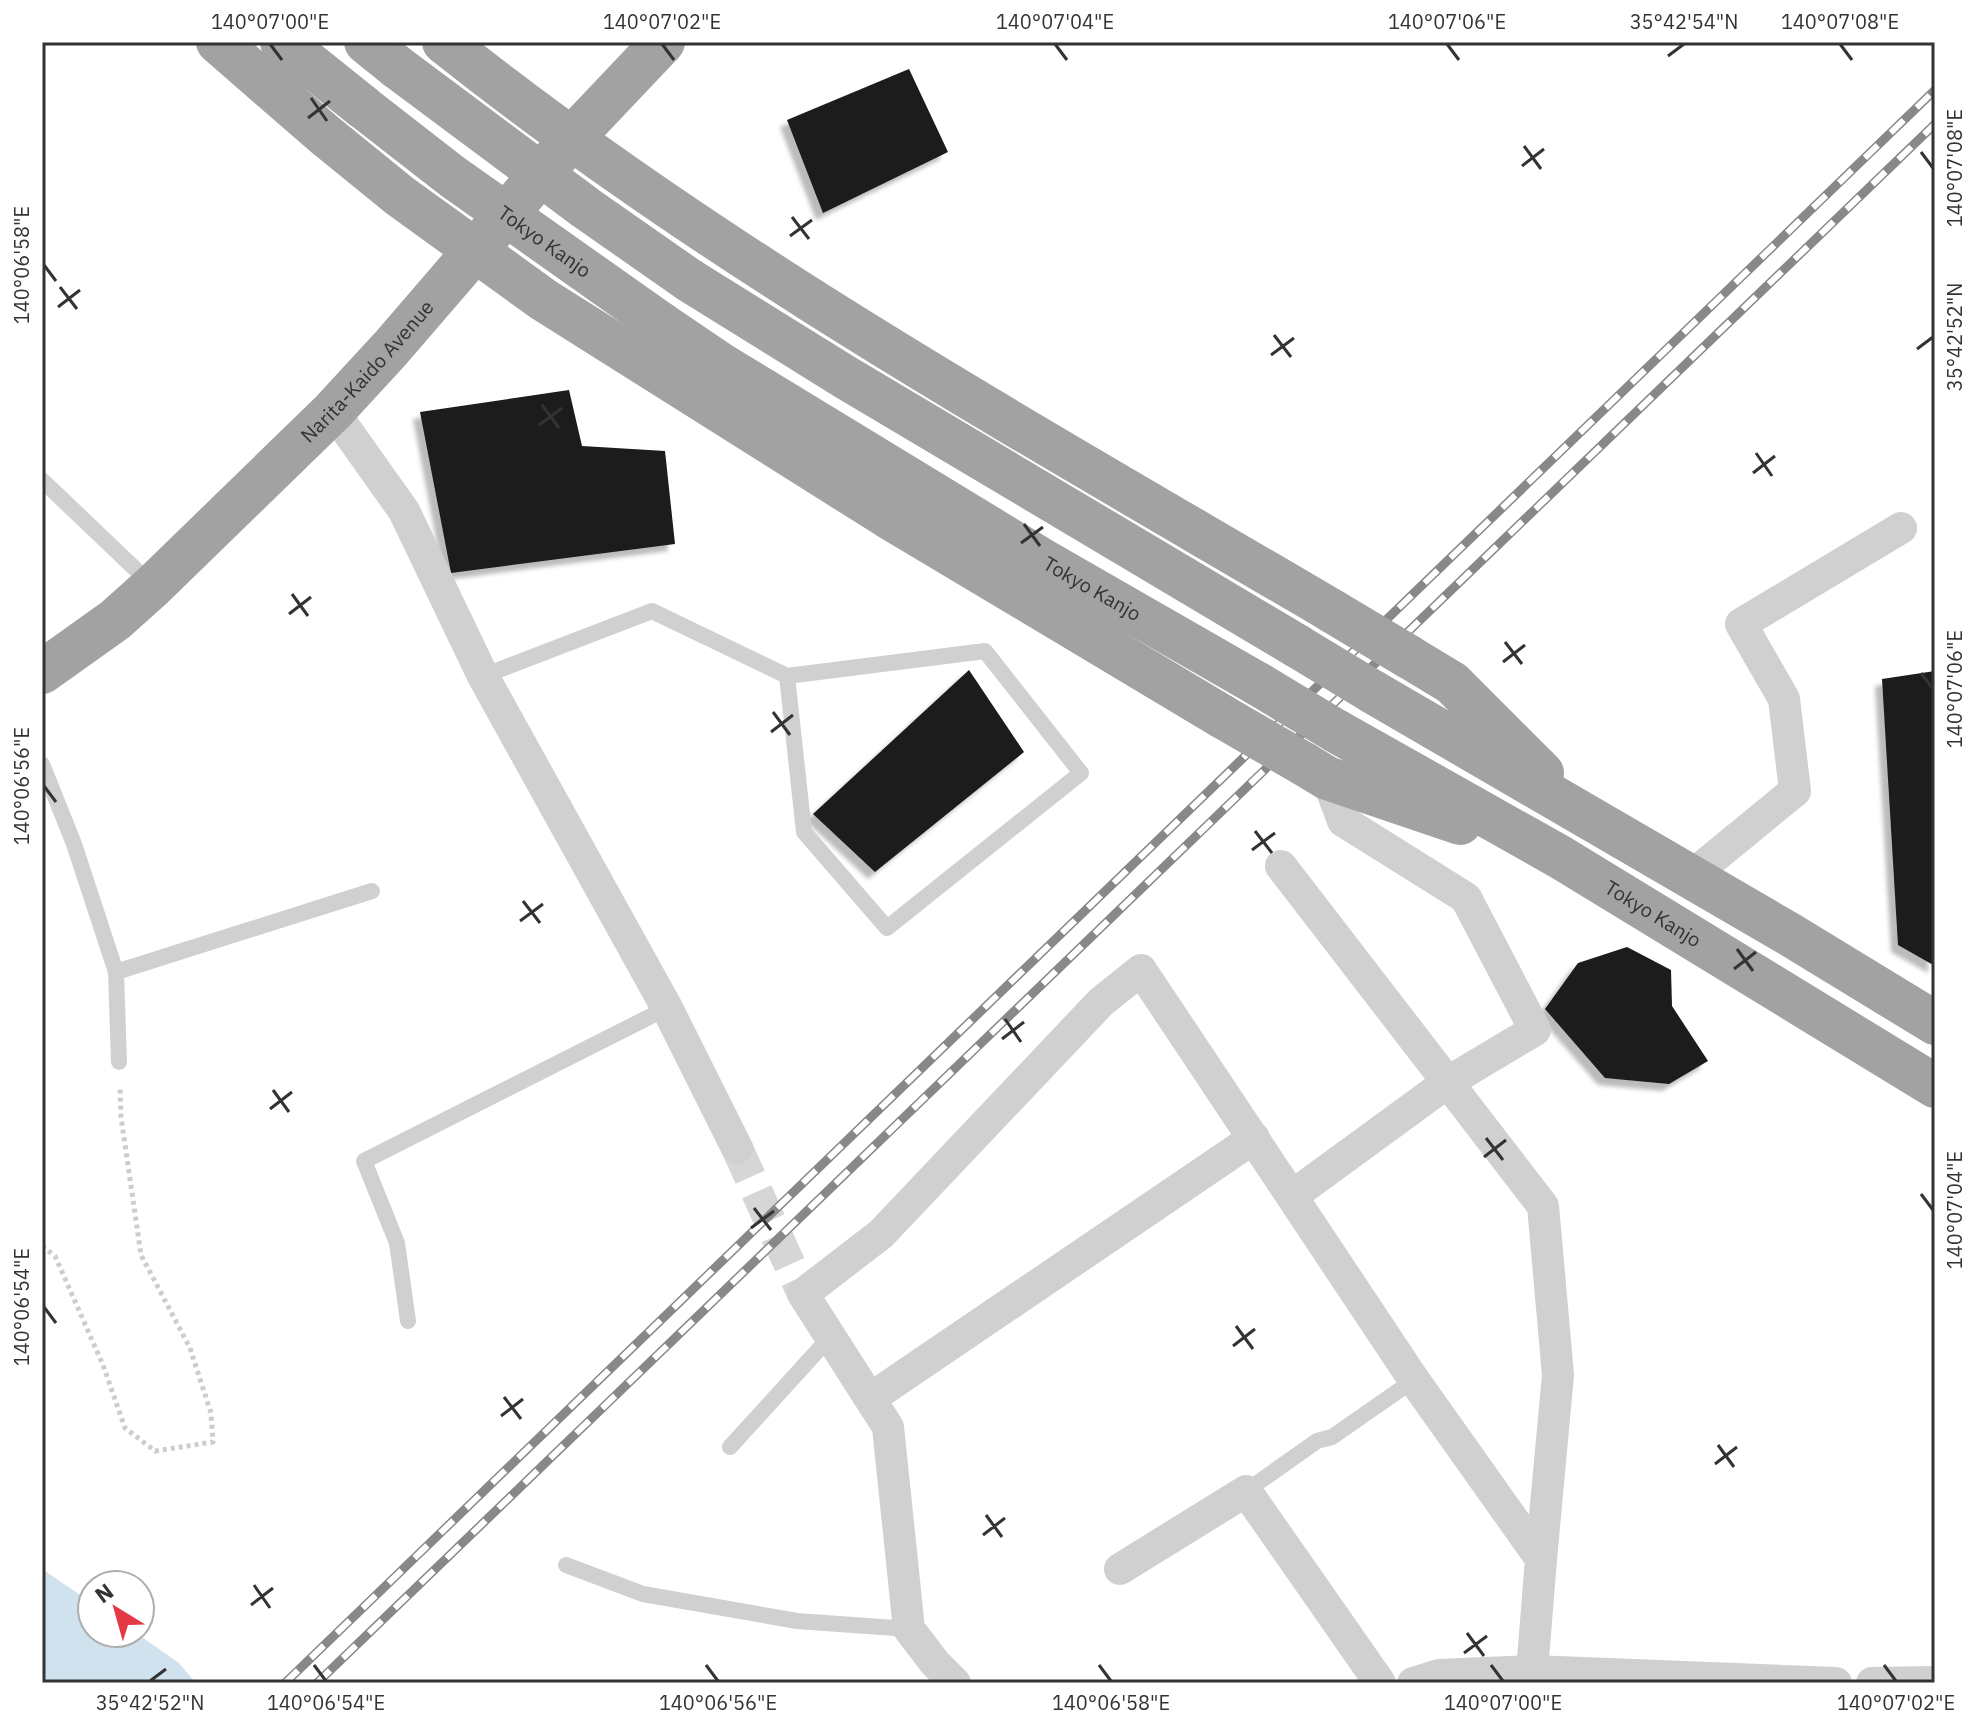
<svg xmlns="http://www.w3.org/2000/svg" width="1977" height="1725" viewBox="0 0 1977 1725" font-family="'IBM Plex Sans',sans-serif">
<style>
.water{fill:#cfe2ee}
.building{fill:#1a1a1a;filter:url(#shadow)}
.lines{fill:none;stroke-linecap:round;stroke-linejoin:round}
.minor-tunnel{stroke:#d6d6d6;stroke-width:32;stroke-dasharray:32 16;stroke-linecap:butt}
.path{stroke:#cdcdcd;stroke-width:5;stroke-dasharray:4 4;stroke-linecap:butt}
.service{stroke:#d0d0d0;stroke-width:16}
.minor{stroke:#d0d0d0;stroke-width:32}
.trunk{stroke:#a2a2a2;stroke-width:44}
.rail-casing{stroke:#888;stroke-width:9}
.rail{stroke:#fff;stroke-width:6;stroke-dasharray:18;stroke-linecap:butt}
.trunk-bridge{stroke:#a2a2a2;stroke-width:44}
.ticks{fill:none;stroke:#333;stroke-width:3}
.labels{text-anchor:middle;stroke-width:8;stroke-linejoin:round;paint-order:stroke}
.street-label{font-size:20px;fill:#333;stroke:#fff}
.neatline{fill:none;stroke:#333;stroke-width:3}
.ticks-label{font-size:20px;text-anchor:middle;fill:#333}
</style>
<defs>
<filter id="shadow"><feDropShadow dx="-7" dy="7" stdDeviation="2" flood-color="#0004"/></filter>
</defs>
<rect width="100%" height="100%" fill="#fff"/>
<polygon class="water" points="42,1569 92,1603 92,1633 136,1633 179,1663 196,1683 42,1683"/>
<g class="building">
<polygon points="909,69 948,152 823,213 787,120"/>
<polygon points="569,390 582,446 665,451 675,544 451,573 420,412"/>
<polygon points="969,670 1024,752 875,872 813,814"/>
<polygon points="1935,671 1935,966 1898,945 1882,679"/>
<polygon points="1627,947 1671,970 1672,1006 1708,1061 1669,1084 1605,1078 1545,1009 1578,963"/>
</g>
<g class="lines">
<polyline class="minor-tunnel" points="737,1148 803,1294"/>
<polyline class="path" points="42,1246 55,1256 103,1365 125,1428 155,1451 213,1442 211,1413 190,1348 141,1255 121,1117 120,1089"/>
<g class="service">
<polyline points="42,480 152,585"/>
<polyline points="483,676 652,611 787,676 985,651 1081,773 887,928 804,832 787,676"/>
<polyline points="42,764 74,844 116,972 119,1062"/>
<polyline points="116,972 372,891"/>
<polyline points="408,1321 397,1243 364,1161 667,1008"/>
<polyline points="730,1447 831,1336"/>
<polyline points="1246,1491 1317,1441 1332,1437 1414,1380"/>
<polyline points="566,1565 643,1594 797,1621 909,1629"/>
</g>
<g class="minor">
<polyline points="333,411 404,511 483,676 667,1008 737,1148"/>
<polyline points="1281,866 1543,1206 1558,1375 1541,1559"/>
<polyline points="1690,877 1795,791 1784,699 1741,624 1901,528"/>
<polyline points="1292,1196 1448,1082 1535,1030 1466,898 1343,821 1327,778"/>
<polyline points="871,1398 1254,1138"/>
<polyline points="1120,1569 1246,1491 1380,1683"/>
<polyline points="955,1683 935,1663 909,1629 888,1427 803,1294 881,1234 1101,1002 1141,970 1414,1380 1541,1559 1532,1671"/>
<polyline points="1413,1683 1439,1675 1532,1671 1836,1683"/>
<polyline points="1872,1683 1935,1682"/>
</g>
<g class="trunk">
<polyline points="218,42 325,135 400,196 544,300 887,516 1223,717"/>
<polyline points="282,42 363,107"/>
<polyline points="366,42 397,67"/>
<path d="M444 42C719 261 1030 433 1332 611"/>
<polyline points="689,280 845,377 1297,646"/>
<path id="s1" d="M661 324 720 364 1042 560 1258 684"/>
<polyline points="1409,657 1452,683 1542,773"/>
<path id="s2" d="M42 672 115 620 153 586 333 411 391 348 572 138 663 42"/>
<polyline points="1373,692 1789,934 1935,1023"/>
<path id="s3" d="M1336 731 1560 857 1935 1086"/>
<polyline points="1304,764 1327,778 1460,823"/>
</g>
<defs>
<g id="rail">
<polyline points="285,1683 1935,90"/>
<polyline points="317,1683 1935,124"/>
</g>
</defs>
<use href="#rail" class="rail-casing"/>
<use href="#rail" class="rail"/>
<g class="trunk-bridge">
<polyline points="397,67 586,208 689,280"/>
<path id="s4" d="M363 107 453 177 661 324"/>
<polyline points="1332,611 1409,657"/>
<polyline points="1297,646 1373,692"/>
<polyline points="1258,684 1336,731"/>
<polyline points="1223,717 1304,764"/>
</g>
</g>
<path class="ticks" d="M270 44 282 60M662 44 674 60M1055 44 1067 60M1447 44 1459 60M1840 44 1852 60M1668 56 1684 44M311 98 327 121M308 118 330 101M1524 146 1541 169M1921 152 1933 168M1522 166 1544 149M792 217 809 239M790 236 812 220M44 265 56 281M60 287 77 309M58 307 80 290M1274 335 1291 357M1917 349 1933 337M1271 355 1294 338M542 405 559 428M539 425 562 408M1756 453 1772 476M1753 473 1775 456M1024 524 1040 546M1021 543 1043 527M292 594 308 616M289 614 311 597M1505 642 1522 664M1503 662 1525 645M1921 673 1933 689M773 712 790 735M771 732 793 715M44 786 56 802M1255 831 1272 853M1252 850 1275 833M523 901 540 923M520 921 543 904M1737 949 1753 971M1734 969 1756 952M1005 1019 1021 1042M1002 1039 1024 1022M273 1090 289 1112M270 1109 292 1092M1486 1138 1503 1160M1484 1157 1506 1140M1921 1194 1933 1210M754 1208 771 1230M751 1228 774 1211M44 1307 56 1323M1236 1326 1253 1349M1233 1346 1255 1329M504 1397 521 1419M501 1416 523 1399M1718 1445 1734 1467M1715 1464 1737 1447M986 1515 1002 1537M983 1535 1005 1518M254 1585 270 1608M251 1605 273 1588M1467 1633 1484 1656M1464 1653 1487 1636M314 1665 326 1681M706 1665 718 1681M1099 1665 1111 1681M1491 1665 1503 1681M1884 1665 1896 1681M150 1681 166 1669"/>
<g class="labels">
<g class="street-label">
<text dy="7" stroke="none"><textPath href="#s4" startOffset="226">Tokyo Kanjo</textPath></text>
<text dy="7" stroke="none"><textPath href="#s2" startOffset="444">Narita-Kaido Avenue</textPath></text>
<text dy="7" stroke="none"><textPath href="#s1" startOffset="506">Tokyo Kanjo</textPath></text>
<text dy="7" stroke="none"><textPath href="#s3" startOffset="366">Tokyo Kanjo</textPath></text>
</g>
</g>
<rect width="1977" height="1725" fill="none" stroke="#ffffff" stroke-width="88"/>
<g transform="translate(116 1609) rotate(323)"><circle r="38" fill="#ffffff" stroke="#adadad" stroke-width="2"/>
<path d="M0-6L14 30L0 20L-14 30Z" fill="#e63946"/>
<text y="-12" font-size="22" font-weight="bold" text-anchor="middle" fill="#333333">N</text>
</g>
<rect x="44" y="44" width="1889" height="1637" class="neatline"/>
<g class="ticks-label">
<text x="270" y="29">140°07'00"E</text>
<text x="662" y="29">140°07'02"E</text>
<text x="1055" y="29">140°07'04"E</text>
<text x="1447" y="29">140°07'06"E</text>
<text x="1684" y="29">35°42'54"N</text>
<text x="1840" y="29">140°07'08"E</text>
<text transform="translate(1955 168) rotate(-90)" y="7">140°07'08"E</text>
<text transform="translate(22 265) rotate(-90)" y="7">140°06'58"E</text>
<text transform="translate(1955 337) rotate(-90)" y="7">35°42'52"N</text>
<text transform="translate(1955 689) rotate(-90)" y="7">140°07'06"E</text>
<text transform="translate(22 786) rotate(-90)" y="7">140°06'56"E</text>
<text transform="translate(1955 1210) rotate(-90)" y="7">140°07'04"E</text>
<text transform="translate(22 1307) rotate(-90)" y="7">140°06'54"E</text>
<text x="150" y="1710">35°42'52"N</text>
<text x="326" y="1710">140°06'54"E</text>
<text x="718" y="1710">140°06'56"E</text>
<text x="1111" y="1710">140°06'58"E</text>
<text x="1503" y="1710">140°07'00"E</text>
<text x="1896" y="1710">140°07'02"E</text>
</g>
</svg>
